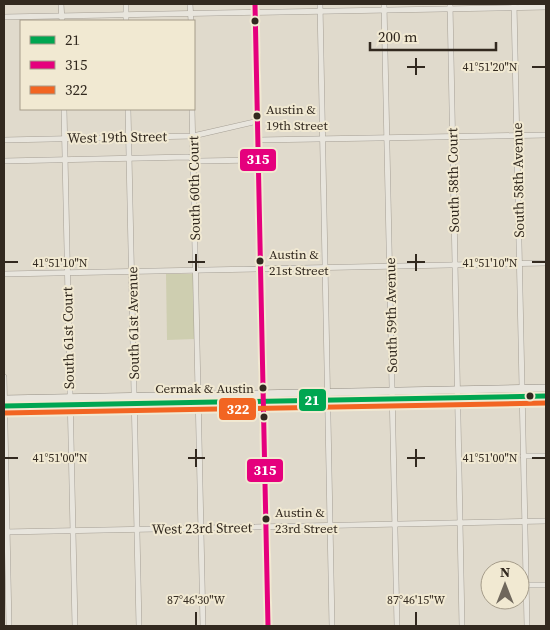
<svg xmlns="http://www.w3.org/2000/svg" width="550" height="630" viewBox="0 0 550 630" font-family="'Source Serif 4',serif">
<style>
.green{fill:#ceceb0}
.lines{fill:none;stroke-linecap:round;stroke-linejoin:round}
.street-casing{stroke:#a59f95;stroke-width:6}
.secondary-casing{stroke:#958f85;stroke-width:8}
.street{stroke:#e8e5dd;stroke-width:5}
.secondary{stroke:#e8e5dd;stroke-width:7}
.bus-1-casing{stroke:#f1e9d2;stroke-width:9}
.bus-2-casing{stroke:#f1e9d2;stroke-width:9}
.bus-3-casing{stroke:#f1e9d2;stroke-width:9}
.bus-1{stroke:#00a651;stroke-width:5}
.bus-2{stroke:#e5007d;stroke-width:5}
.bus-3{stroke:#f26522;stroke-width:5}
.ticks{fill:none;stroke:#32291f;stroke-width:2}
.bus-dot{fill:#32291f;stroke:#f1e9d2;stroke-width:2}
.labels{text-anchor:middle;stroke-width:4;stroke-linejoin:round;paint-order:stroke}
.bus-label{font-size:13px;fill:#32291f;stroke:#f1e9d2;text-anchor:start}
.street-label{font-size:14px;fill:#32291f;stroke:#f1e9d2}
.ticks-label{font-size:12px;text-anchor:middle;fill:#32291f;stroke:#f1e9d2;stroke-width:4;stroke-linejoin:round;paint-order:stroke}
.line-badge{stroke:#f1e9d2;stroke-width:2}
.badge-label{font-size:14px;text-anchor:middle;font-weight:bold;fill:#fff}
</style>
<rect width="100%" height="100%" fill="#e0dacc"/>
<polygon class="green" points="166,274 193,274 195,339 167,340"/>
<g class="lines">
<defs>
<g id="street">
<polyline points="61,4 62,21"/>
<polyline points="126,4 126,21"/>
<polyline points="190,4 191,21"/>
<polyline points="320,4 332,626"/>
<polyline points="384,4 397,626"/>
<polyline points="450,4 462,626"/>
<polyline points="514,4 527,626"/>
<polyline points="4,17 546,7"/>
<polyline points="64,109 75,626"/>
<polyline points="128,109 139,626"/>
<polyline points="192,109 203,626"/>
<polyline points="4,140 193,136 258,121"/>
<polyline points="258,140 546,135"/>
<polyline points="4,161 188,157 200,161 258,160"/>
<polyline points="4,274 546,263"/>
<polyline points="4,377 9,626"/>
<polyline points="523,456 546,456"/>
<polyline points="4,532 546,521"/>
<polyline points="526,585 546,585"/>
</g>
<g id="secondary">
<polyline points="255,4 268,626"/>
<polyline points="4,399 546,388"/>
<polyline points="4,406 546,396"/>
</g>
</defs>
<use href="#street" class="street-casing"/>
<use href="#secondary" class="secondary-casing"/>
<use href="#street" class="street"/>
<use href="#secondary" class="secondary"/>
<defs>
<polyline id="bus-1" points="4,406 546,396"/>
<polyline id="bus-2" points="255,4 268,626"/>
<polyline id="bus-3" points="4,413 546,403"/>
</defs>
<use href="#bus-1" class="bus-1-casing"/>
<use href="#bus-2" class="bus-2-casing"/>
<use href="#bus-3" class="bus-3-casing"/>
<use href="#bus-1" class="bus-1"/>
<use href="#bus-2" class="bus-2"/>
<use href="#bus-3" class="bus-3"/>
</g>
<path class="ticks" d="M416 58V75M407 67H425M532 67H545M196 254V271M416 254V271M5 262H18M188 262H205M407 262H425M532 262H545M196 449V467M416 449V467M5 458H18M188 458H205M407 458H425M532 458H545M196 612V625M416 612V625"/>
<g class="bus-dot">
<circle cx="255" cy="21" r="4.5"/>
<circle cx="257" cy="116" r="4.5"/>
<circle cx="260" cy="261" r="4.5"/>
<circle cx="263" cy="388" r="4.5"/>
<circle cx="530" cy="396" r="4.5"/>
<circle cx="264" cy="417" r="4.5"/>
<circle cx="266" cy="519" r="4.5"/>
</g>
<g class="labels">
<g class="bus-label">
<text x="266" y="114">Austin &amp;<tspan x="266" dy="16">19th Street</tspan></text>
<text x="269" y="259">Austin &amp;<tspan x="269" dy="16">21st Street</tspan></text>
<text x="254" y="393" text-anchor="end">Cermak &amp; Austin</text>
<text x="275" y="517">Austin &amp;<tspan x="275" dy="16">23rd Street</tspan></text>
</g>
<g class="street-label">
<text transform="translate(117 137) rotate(-1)" y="5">West 19th Street</text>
<text transform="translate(453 180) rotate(-91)" y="5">South 58th Court</text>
<text transform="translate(518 180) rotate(-91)" y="5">South 58th Avenue</text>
<text transform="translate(194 188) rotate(-91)" y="5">South 60th Court</text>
<text transform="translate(391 315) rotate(-91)" y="5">South 59th Avenue</text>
<text transform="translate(133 323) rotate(-91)" y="5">South 61st Avenue</text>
<text transform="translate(68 338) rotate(-91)" y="5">South 61st Court</text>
<text transform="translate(202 528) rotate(-1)" y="5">West 23rd Street</text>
</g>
</g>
<g class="ticks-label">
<text x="490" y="71">41°51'20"N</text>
<text x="60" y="267">41°51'10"N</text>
<text x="490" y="267">41°51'10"N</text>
<text x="60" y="462">41°51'00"N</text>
<text x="490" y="462">41°51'00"N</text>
<text x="196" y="604">87°46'30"W</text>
<text x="416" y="604">87°46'15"W</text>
</g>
<g class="line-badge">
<rect x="239" y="148" width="38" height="24" rx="5" fill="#e5007d"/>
<rect x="298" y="388" width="29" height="24" rx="5" fill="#00a651"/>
<rect x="218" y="397" width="39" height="24" rx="5" fill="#f26522"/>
<rect x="246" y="458" width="38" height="25" rx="5" fill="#e5007d"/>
</g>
<g class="badge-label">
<text x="258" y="164">315</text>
<text x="312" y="405">21</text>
<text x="238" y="414">322</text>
<text x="265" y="475">315</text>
</g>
<rect width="550" height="630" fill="none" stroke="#32291f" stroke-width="10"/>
<rect x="20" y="20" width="175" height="90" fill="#f1e9d2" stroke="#a59c8a"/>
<rect x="30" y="36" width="25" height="8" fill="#00a651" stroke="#a59c8a"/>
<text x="65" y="45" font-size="15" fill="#32291f">21</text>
<rect x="30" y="61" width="25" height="8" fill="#e5007d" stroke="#a59c8a"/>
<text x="65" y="70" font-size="15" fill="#32291f">315</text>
<rect x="30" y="86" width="25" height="8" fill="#f26522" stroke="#a59c8a"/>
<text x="65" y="95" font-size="15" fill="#32291f">322</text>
<g transform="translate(505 585)"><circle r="24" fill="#f1e9d2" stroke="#a59c8a"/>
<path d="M0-4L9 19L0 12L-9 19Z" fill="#6f675c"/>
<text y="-8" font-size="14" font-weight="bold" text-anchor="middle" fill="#32291f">N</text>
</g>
<path d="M370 42v8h126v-8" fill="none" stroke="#32291f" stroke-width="2.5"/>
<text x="378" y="42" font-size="15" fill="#32291f" stroke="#f1e9d2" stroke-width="4" paint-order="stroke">200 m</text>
</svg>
